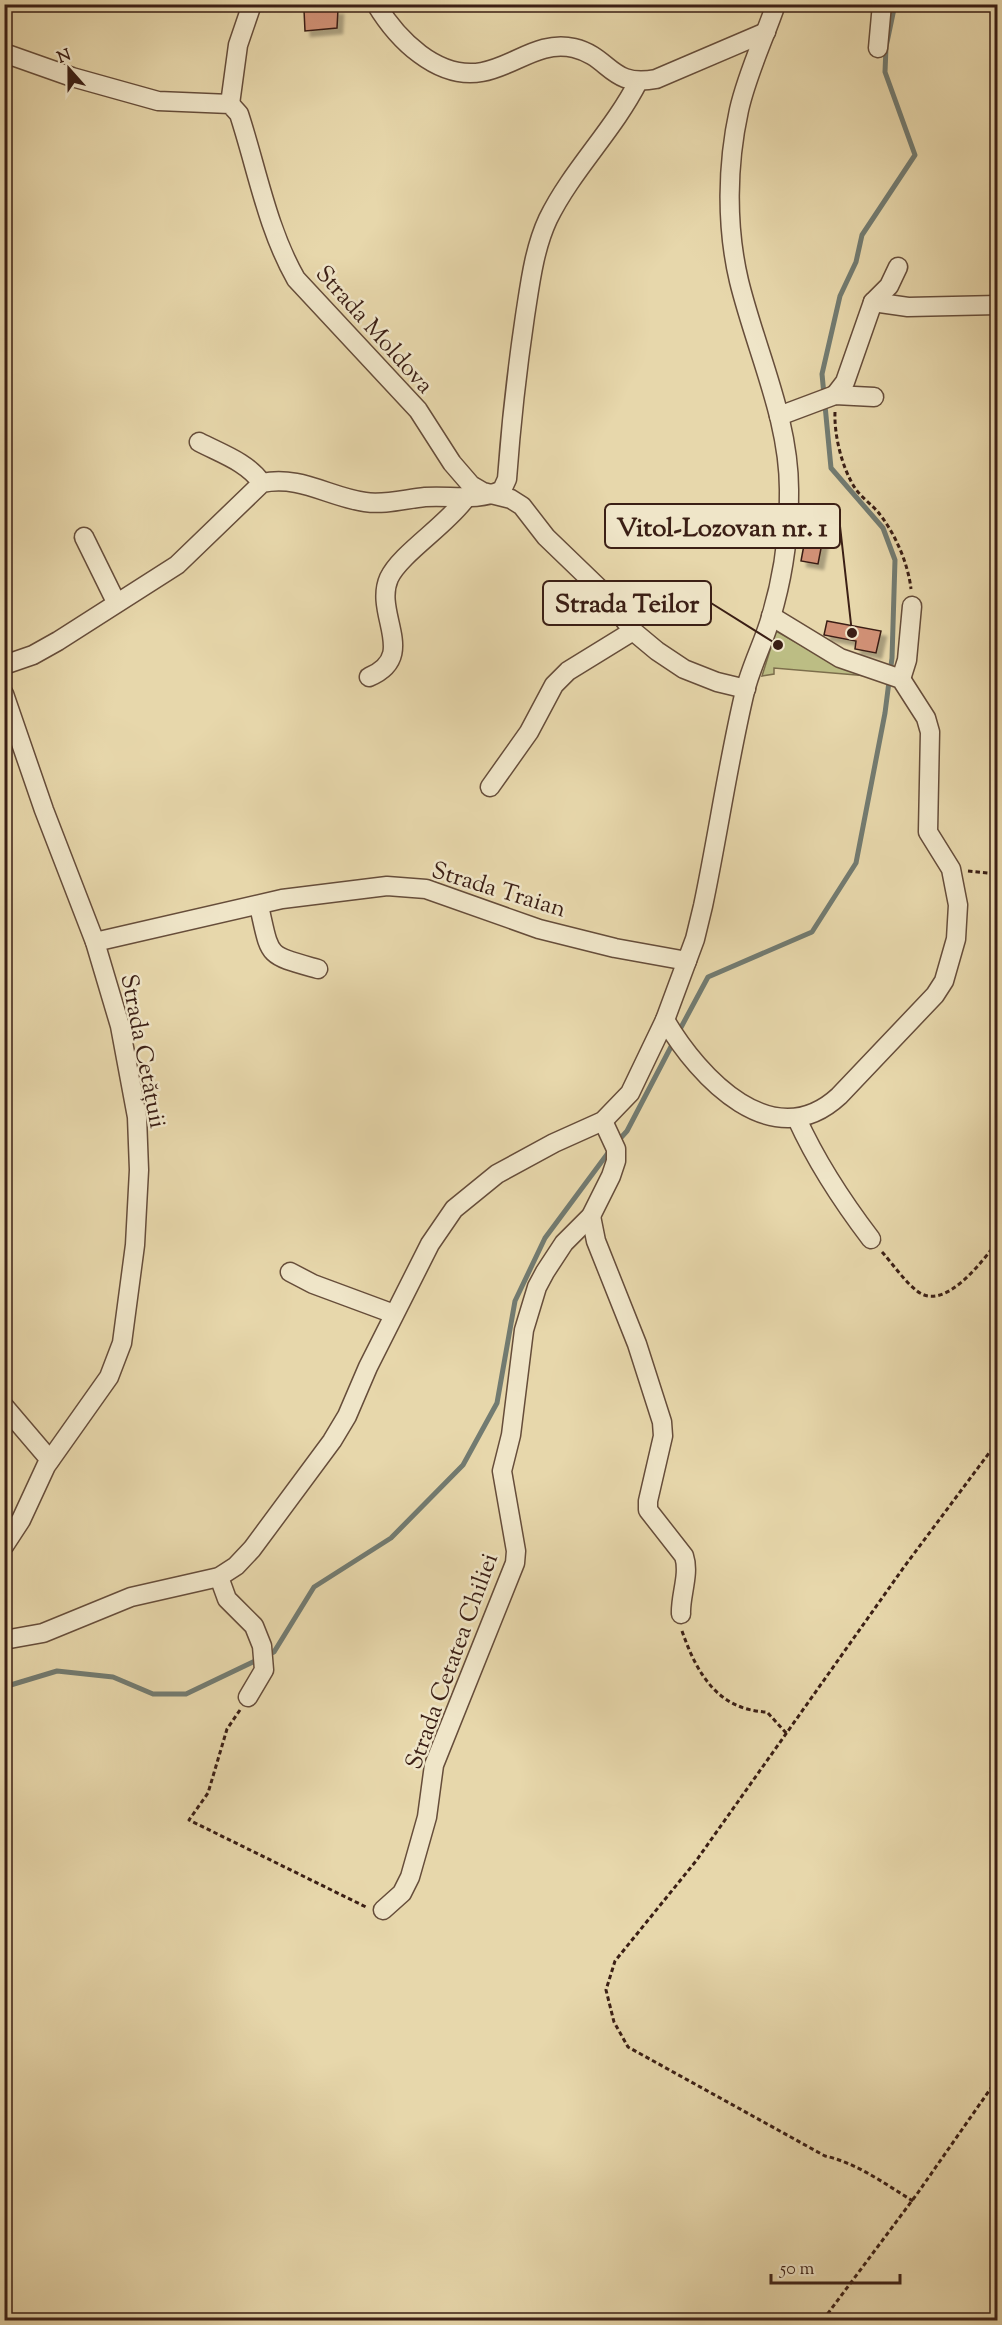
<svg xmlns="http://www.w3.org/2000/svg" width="1002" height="2325" viewBox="0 0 1002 2325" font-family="'Sorts Mill Goudy',serif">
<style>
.green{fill:#bcbd84;stroke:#7c6e4c;stroke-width:1.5}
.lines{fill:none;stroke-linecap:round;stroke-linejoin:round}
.stream{stroke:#727b71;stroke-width:5}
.building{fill:#d09074;stroke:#3b1f15;stroke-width:1.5;filter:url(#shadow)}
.minor-casing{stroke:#664d3a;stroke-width:21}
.path{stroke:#3b1f15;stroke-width:3;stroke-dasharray:4.5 3;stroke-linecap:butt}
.minor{stroke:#efe5c8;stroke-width:18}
.labels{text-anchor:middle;stroke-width:5;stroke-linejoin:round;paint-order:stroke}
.street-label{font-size:24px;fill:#3b1f15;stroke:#efe5c8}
.leader{fill:none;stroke:#3b1f15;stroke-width:2}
.callout-dot{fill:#3b1f15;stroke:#efe5c8;stroke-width:2}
.callout{fill:#efe5c8;stroke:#3b1f15;stroke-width:2}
.callout-label{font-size:26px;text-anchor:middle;font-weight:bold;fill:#3b1f15}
</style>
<defs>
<filter id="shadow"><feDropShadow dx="5.5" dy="5.5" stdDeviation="1.5" flood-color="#0004"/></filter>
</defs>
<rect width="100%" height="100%" fill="#e7d7ab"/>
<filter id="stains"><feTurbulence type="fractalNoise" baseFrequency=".00333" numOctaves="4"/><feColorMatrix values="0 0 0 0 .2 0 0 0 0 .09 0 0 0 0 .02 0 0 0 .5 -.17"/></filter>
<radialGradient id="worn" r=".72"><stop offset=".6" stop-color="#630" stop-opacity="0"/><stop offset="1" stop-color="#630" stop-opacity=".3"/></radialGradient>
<polygon class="green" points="776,631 829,661 868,676 774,668 774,674 762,676"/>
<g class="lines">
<g class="stream">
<polyline points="678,1033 708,977 812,932 856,863 885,713 892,658 895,560 883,528 831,468 822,374 840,296 856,262 862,235 915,155 885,72 886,47 895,4"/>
<polyline points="617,1142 627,1131 674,1041"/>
<polyline points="267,1655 274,1652 314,1587 391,1538 463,1465 497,1403 515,1301 545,1238 611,1149"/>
<polyline points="4,1687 57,1671 113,1677 153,1694 186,1694 259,1659"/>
</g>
</g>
<g class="building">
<polygon points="338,9 337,28 305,31 304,10"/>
<polygon points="806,534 823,538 818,564 801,561"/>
<polygon points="827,621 881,631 876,653 855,649 856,641 824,635"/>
</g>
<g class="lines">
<defs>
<g id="minor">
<path d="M376 4C397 39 437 80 482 72 515 66 539 40 574 48 611 57 610 88 656 79L766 32"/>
<polyline points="878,48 882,4"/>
<path d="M4 53 72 77 158 101 230 104 239 114C257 169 267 228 296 279L418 410 452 463 471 485 483 492 511 499 522 506 546 537 602 591 633 631 657 651 684 669 717 682 746 689"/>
<polyline points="230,104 238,45 252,4"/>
<polyline points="873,302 908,307 998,305"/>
<polyline points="835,395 845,382 873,302 889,286 898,267"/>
<polyline points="779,416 835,395 874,397"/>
<path d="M199 442C222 454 247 462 262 483"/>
<polyline points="84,537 116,602"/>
<path d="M4 665 33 655 58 641 177 565 262 483C300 475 329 497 365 502 385 505 405 499 425 497 451 495 477 502 502 490L507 479C511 424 517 370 525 316 530 284 534 249 548 219 572 170 613 131 638 82"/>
<path d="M369 677C419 656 373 614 389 578 400 554 447 525 466 498"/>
<polyline points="901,679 907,660 912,606"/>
<polyline points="4,694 44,810 95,942 120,1026 137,1117 139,1170 135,1245 122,1343 109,1377 46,1466 21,1520 4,1546"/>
<polyline points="490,787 529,732 554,685 568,671 633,631"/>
<path d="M259 906C271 958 265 954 318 969"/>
<polyline points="95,942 282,899 387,886 426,889 539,929 615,948 687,961"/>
<path d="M665 1020C699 1078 773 1157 839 1096L935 995 944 981 956 939 958 905 951 869 928 832 930 732 926 718 901 679 840 658 771 616"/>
<path d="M797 1119C817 1163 842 1201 871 1239"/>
<path d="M591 1216 596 1241 637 1344 662 1422 663 1436 648 1501V1510L684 1556C690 1574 680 1596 681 1614"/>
<polyline points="290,1272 313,1284 394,1314"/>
<polyline points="4,1406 50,1460"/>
<polyline points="219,1577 227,1599 254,1626 262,1646 264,1670 248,1697"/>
<path d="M4 1640 43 1633 131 1597 219 1577 236 1566 252 1549 332 1441 347 1416 368 1367 430 1244 454 1209 497 1174 554 1143 603 1121 630 1093 665 1020 695 939 703 906C718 835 728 762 745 691 751 666 764 642 771 617 783 577 789 534 789 493 790 420 756 351 739 281 726 226 727 165 739 110 747 74 764 39 776 4"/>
<polyline points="383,1910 402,1893 410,1877 427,1817 434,1765 515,1563 516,1551 502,1471 511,1435 524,1330 537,1287 545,1272 564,1243 591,1216 611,1176 616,1161 616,1149 603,1121"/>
</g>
</defs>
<use href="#minor" class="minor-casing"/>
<g class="path">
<path d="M835 412C834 435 842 468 855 488 861 497 871 504 878 512 895 533 908 563 911 589"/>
<polyline points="968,871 998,874"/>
<path d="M882 1252C893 1264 904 1281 917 1291 945 1313 983 1260 998 1241"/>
<path d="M682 1631C697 1674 718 1710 767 1712L788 1735"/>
<polyline points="240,1710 227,1729 208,1793 189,1820 366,1907"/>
<path d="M913 2201C885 2184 857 2163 825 2156L628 2047 614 2022 606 1990 615 1961 696 1861 904 1567 998 1441"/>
<polyline points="823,2320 917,2194 998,2078"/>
</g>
<use href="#minor" class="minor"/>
</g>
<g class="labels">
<g class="street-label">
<text transform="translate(375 329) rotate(48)" y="8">Strada Moldova</text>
<text transform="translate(499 889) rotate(17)" y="8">Strada Traian</text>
<text transform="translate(144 1051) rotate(79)" y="8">Strada Cetățuii</text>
<text transform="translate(451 1661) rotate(-70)" y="8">Strada Cetatea Chiliei</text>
</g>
</g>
<path class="leader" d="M852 633L840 526M778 645L711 603"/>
<g class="callout-dot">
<circle cx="852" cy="633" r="6"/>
<circle cx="778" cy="645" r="6"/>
</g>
<g class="callout">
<rect x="605" y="504" width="235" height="44" rx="6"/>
<rect x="543" y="581" width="168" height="44" rx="6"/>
</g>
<g class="callout-label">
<text x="722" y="536">Vitol-Lozovan nr. 1</text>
<text x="627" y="612">Strada Teilor</text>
</g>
<rect width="1002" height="2325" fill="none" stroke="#e7d7ab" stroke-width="24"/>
<rect x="6" y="6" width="990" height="2313" fill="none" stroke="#3b1f15" stroke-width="3"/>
<rect x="12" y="12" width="978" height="2301" fill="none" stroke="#3b1f15" stroke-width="1.5"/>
<g transform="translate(69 69) rotate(339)" stroke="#efe5c8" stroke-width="4.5" paint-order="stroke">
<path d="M0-4.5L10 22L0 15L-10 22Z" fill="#3b1f15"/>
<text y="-9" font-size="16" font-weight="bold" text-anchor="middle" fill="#3b1f15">N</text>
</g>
<path d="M771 2274v9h129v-9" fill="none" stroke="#3b1f15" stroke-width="3"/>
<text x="780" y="2274" font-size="18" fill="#3b1f15" stroke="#efe5c8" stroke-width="4.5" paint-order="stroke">50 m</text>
<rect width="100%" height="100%" filter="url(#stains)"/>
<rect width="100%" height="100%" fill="url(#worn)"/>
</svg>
